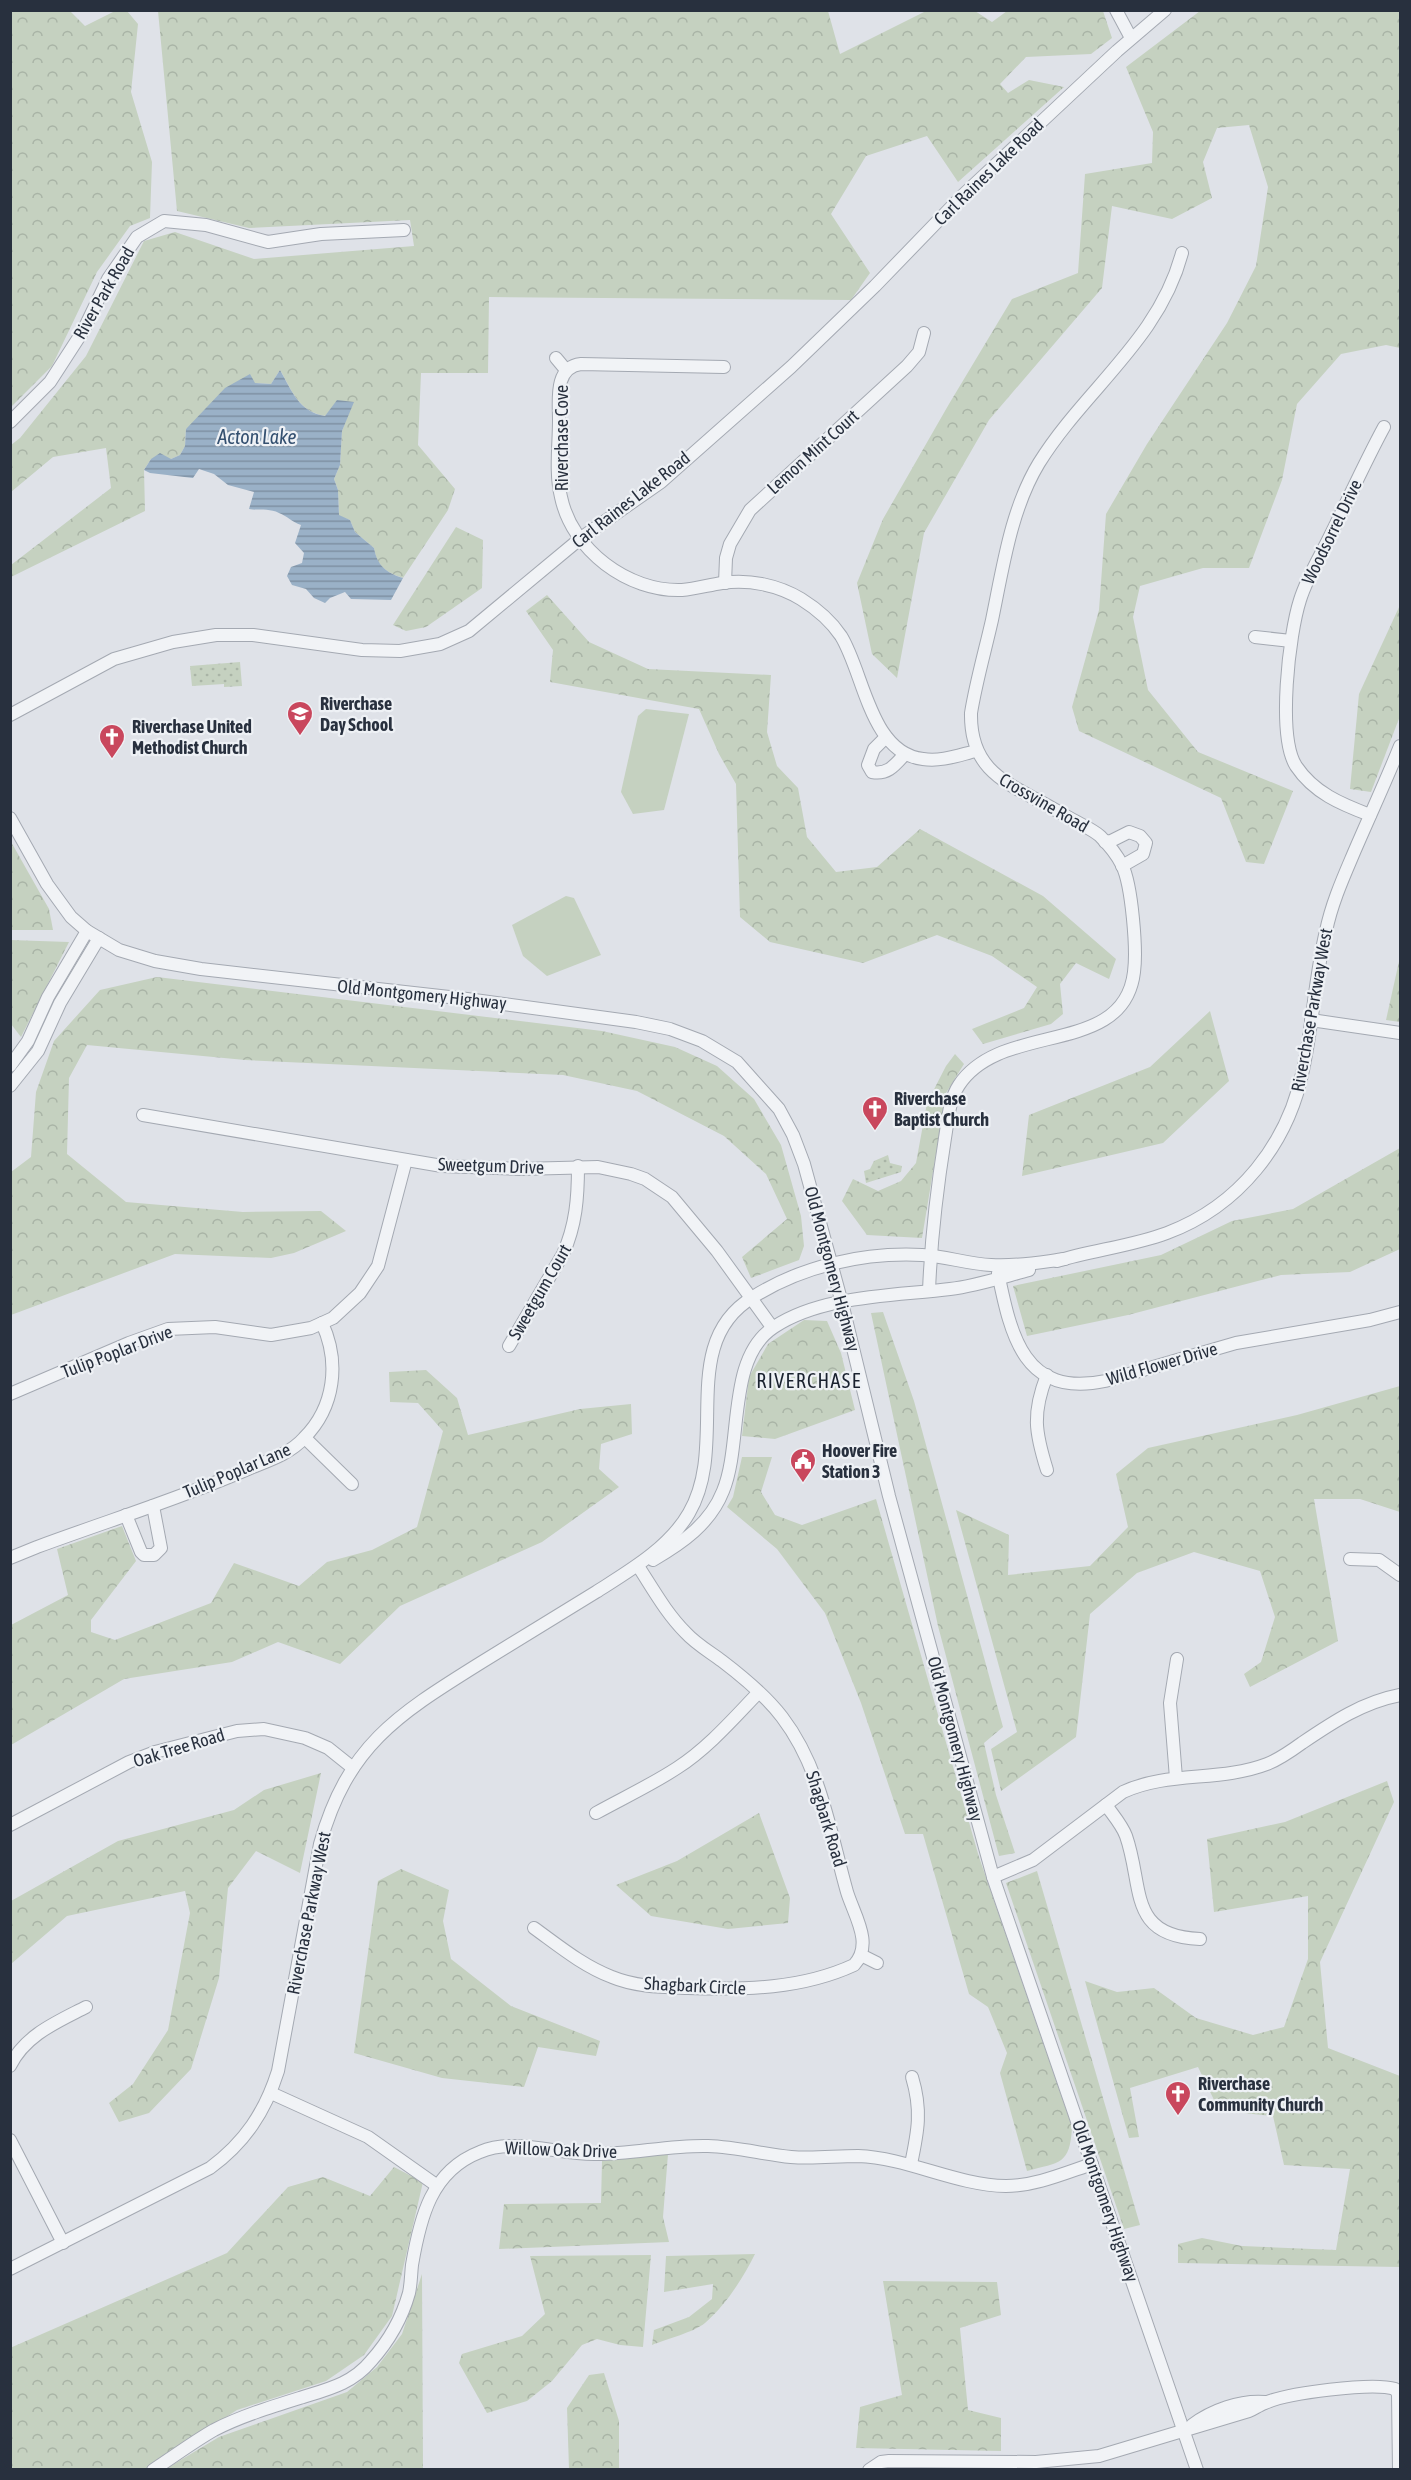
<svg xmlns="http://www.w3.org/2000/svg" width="1411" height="2480" viewBox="0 0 1411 2480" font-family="'Asap Condensed',sans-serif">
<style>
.grass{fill:url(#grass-dots)}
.forest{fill:url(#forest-crowns)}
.garden{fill:#c5d1c0}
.water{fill:url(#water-rules)}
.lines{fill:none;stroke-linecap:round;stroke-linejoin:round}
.minor-casing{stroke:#a4a9b2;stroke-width:14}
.minor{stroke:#f1f3f6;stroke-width:12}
.labels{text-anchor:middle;stroke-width:4.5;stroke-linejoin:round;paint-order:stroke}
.street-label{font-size:18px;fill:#28303e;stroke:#eef1f5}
.poi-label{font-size:18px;font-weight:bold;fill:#28303e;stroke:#eef1f5;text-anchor:start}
.water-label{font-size:20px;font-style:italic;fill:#345070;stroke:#eef1f5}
.neighbourhood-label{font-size:20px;letter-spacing:1.5px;fill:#1a222f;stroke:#eef1f5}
</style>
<defs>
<pattern id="grass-dots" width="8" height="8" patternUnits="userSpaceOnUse" patternTransform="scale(1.5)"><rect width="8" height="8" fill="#c5d1c0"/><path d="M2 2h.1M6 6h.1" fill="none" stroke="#a9b4a6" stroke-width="1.8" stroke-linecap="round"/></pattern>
<pattern id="forest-crowns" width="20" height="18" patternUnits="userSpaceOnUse" patternTransform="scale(1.5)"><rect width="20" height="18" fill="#c5d1c0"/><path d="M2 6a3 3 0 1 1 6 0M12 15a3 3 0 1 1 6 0" fill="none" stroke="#a9b4a6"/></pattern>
<pattern id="water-rules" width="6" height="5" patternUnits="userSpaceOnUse" patternTransform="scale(1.5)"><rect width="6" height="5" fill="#9ab1c7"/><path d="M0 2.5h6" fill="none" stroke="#7e90a3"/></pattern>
</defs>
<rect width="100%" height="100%" fill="#dfe2e8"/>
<g class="grass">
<polygon points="240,662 242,686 224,687 224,684 192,686 190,666"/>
<polygon points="888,1155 890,1163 902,1166 901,1172 866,1183 864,1171 870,1169 874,1161"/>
</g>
<g class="forest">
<polygon points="11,10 70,11 85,26 115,11 127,11 138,24 131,92 152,162 150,218 130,226 97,272 52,366 11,407"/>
<path d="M158 11H828L840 54 926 11H975L992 22 1007 11H1103L1112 38 1091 54 1026 57 1000 84 1008 93 1029 80 1064 87 958 182 927 136 866 156 831 214 870 273 851 300 489 297 488 373H421L418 445 455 489 448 510 403 578C385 572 377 566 374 548L355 532 350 520 339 516 338 490 334 479 340 465 342 431 353 402 333 407 325 416C298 411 293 392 280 370L271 384 255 383 186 429 185 446 180 455 171 459H151L144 470 145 511 11 577V565L111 488 106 448 53 457 11 492V445L20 438 86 356 144 241 175 232 254 259 414 246 410 220 249 228 177 211Z"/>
<polygon points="1200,11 1400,11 1400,348 1386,345 1341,354 1297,404 1282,480 1249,568 1203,568 1140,586 1133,617 1148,690 1198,752 1293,791 1264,864 1246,862 1221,798 1079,731 1072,707 1099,610 1106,514 1147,444 1227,323 1256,266 1268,187 1249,125 1217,128 1203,162 1212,198 1172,219 1112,206 1102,288 989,420 924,533 897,678 872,654 857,583 883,519 949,404 1012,299 1078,273 1085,174 1152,163 1153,132 1126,67"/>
<polygon points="456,527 483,540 482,588 426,627 406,631 393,625"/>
<polygon points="547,595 589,642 648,669 771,675 767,732 777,766 798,788 807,837 836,872 877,867 920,829 1043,896 1116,959 1109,979 1076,963 1060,984 1063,1014 1051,1024 983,1044 972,1029 1024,1008 1037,987 992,956 937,935 863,963 770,942 740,917 736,784 719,754 699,709 550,682 553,650 526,611"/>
<polygon points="1400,605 1400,716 1371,792 1350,789 1359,694"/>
<polygon points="10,840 49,909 53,930 11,930"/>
<polygon points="10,940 69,942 21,1037 11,1024"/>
<polygon points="1400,957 1400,1022 1386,1020"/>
<polygon points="157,977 602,1031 675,1047 717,1066 754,1099 781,1145 801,1216 804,1246 799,1260 751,1278 742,1257 787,1219 766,1174 724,1136 637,1091 563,1075 245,1060 87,1045 69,1078 67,1154 126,1202 243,1212 321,1211 346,1231 294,1253 271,1258 175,1254 11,1315 11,1172 31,1157 36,1092 54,1041 100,990"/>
<polygon points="1210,1011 1229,1081 1163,1143 1022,1176 1029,1115 1150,1067"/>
<polygon points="955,1054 964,1064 946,1093 922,1238 867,1235 842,1201 853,1179 878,1191 901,1181 916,1163 927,1103 946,1066"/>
<polygon points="1400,1148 1400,1249 1350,1272 1281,1275 1128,1315 1027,1336 1013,1286 1161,1255 1232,1221 1293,1209"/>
<polygon points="883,1312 914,1401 1003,1727 984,1743 996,1795 1015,1853 999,1856 938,1626 871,1313"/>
<polygon points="804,1320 827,1321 841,1353 855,1410 775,1439 742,1436 749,1377 768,1344"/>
<polygon points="426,1370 457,1398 468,1435 580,1409 631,1404 632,1434 601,1444 599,1469 619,1487 542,1542 400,1606 340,1664 278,1642 232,1662 124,1679 11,1745 11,1625 68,1595 57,1549 122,1526 136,1561 91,1620 91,1632 115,1640 211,1603 234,1563 299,1586 327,1562 372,1550 417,1527 443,1431 418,1403 390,1402 389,1372"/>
<polygon points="1400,1386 1400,1512 1360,1499 1314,1499 1338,1641 1250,1687 1244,1674 1261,1662 1275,1617 1260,1571 1194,1552 1137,1573 1090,1614 1076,1737 1001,1791 991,1749 1017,1732 956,1510 1009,1535 1008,1575 1090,1566 1128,1527 1116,1474 1148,1448 1297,1415"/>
<path d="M742 1457H772L761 1492 775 1515 802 1525 876 1499 979 1857 1072 2127C1070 2165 1060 2162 1027 2171L1000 2073 1007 2053 988 2007 969 1994 923 1834H905L861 1703 825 1613 777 1549 727 1507 733 1497Z"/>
<polygon points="321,1773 300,1873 256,1851 228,1888 219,1978 191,2069 149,2113 119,2122 109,2103 133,2084 168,2030 190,1913 185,1891 67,1916 11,1964 11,1901 118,1841 234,1810 264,1790"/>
<polygon points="1387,1781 1394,1802 1320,1962 1328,2048 1400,2076 1400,2267 1178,2263 1178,2244 1202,2238 1242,2246 1336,2250 1350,2169 1284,2165 1273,2116 1243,2113 1215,2102 1198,2067 1130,2088 1139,2137 1129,2138 1085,1981 1117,1992 1154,1988 1196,2018 1253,2035 1284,2027 1308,1959 1308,1896 1214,1912 1207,1839 1285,1822"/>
<polygon points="759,1813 790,1898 788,1923 728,1929 651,1916 616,1885 677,1861"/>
<polygon points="401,1869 449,1890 443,1921 451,1959 511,2006 600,2041 596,2056 538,2047 524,2087 442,2078 354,2053 378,1881"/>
<polygon points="1037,1871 1140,2225 1124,2229 1006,1883"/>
<polygon points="668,2154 663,2217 669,2242 499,2249 504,2204 601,2203 602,2161"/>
<polygon points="394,2167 423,2182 392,2316 364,2355 326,2381 237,2410 145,2469 11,2469 10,2348 227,2253 288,2187 323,2177 370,2196"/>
<path d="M755 2254C743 2278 726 2305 705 2323 694 2332 667 2339 652 2345L654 2330 689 2317 712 2299 713 2284 664 2292 666 2256Z"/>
<polygon points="651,2255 643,2347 620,2345 597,2339 582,2345 552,2381 527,2401 487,2413 459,2363 462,2354 522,2336 545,2314 530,2256"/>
<polygon points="422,2274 423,2469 164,2470 219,2437 347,2392 377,2367 402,2334"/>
<polygon points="883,2281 997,2282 1001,2315 960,2328 968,2410 1001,2418 1001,2451 856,2448 860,2407 902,2395"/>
<polygon points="604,2373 619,2421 619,2469 569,2469 567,2408 589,2375"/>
</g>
<g class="garden">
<polygon points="646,709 689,714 664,810 633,814 621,792 638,716"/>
<polygon points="566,896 574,898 601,955 547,976 523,956 512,925"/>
</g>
<path class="water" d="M280 370C292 391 299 412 325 416L337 400 354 402 342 431 340 465 334 479 338 490 339 515 350 520 355 532 374 548C377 565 386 573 403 578L391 600 351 599 345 592 330 598 325 603 314 598 306 589 292 585 287 576 291 567 302 563 304 553 295 543 301 525C292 522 287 516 279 513 269 508 260 511 249 509L254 492 228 485 214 474 199 469 193 478 150 473 144 470 151 459 160 453 171 459 180 455 185 446 186 429 225 388 250 374 255 383 271 384Z"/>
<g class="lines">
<defs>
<g id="minor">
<polyline points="1116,10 1131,38"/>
<polyline points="556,358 566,370"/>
<path d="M724 367 581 364C554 367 559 400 559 420 559 445 555 473 561 497 572 550 628 592 682 590 695 589 709 585 722 583 749 579 778 585 801 599 817 609 831 621 841 636 864 673 870 753 923 759 941 762 959 755 976 751"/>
<polyline points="10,422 50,382 83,331 108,279 137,237 164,221 206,225 268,242 321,234 404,230"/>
<polyline points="725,583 726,558 730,544 750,510 907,366 919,352 924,333"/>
<polyline points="1255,637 1291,641"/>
<polyline points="10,715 114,659 173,642 216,635 253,635 362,650 400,651 440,644 469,631 581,538 661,482 791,367 875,286 962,196 1117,51 1165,10"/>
<path d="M886 737 874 749 868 765 872 772C888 775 895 765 905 754"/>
<path d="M1370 815C1341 804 1314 793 1296 766 1277 736 1289 634 1300 600 1307 577 1321 555 1331 534 1349 498 1365 462 1384 427"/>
<polyline points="10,818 47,884 71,917 87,931 119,950 155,961 201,969 467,999 636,1022 670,1029 702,1041 737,1062 779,1109 793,1135 804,1164 842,1303 889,1496 993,1877 1197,2470"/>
<polyline points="1105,842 1111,841 1129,832 1140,836 1146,843 1143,854 1122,866"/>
<polyline points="1311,1020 1400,1033"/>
<polyline points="10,1066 28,1041 48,997 87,931"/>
<polyline points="10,1086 38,1051 60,1003 99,938"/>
<polyline points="143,1115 442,1166 520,1169 598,1167 631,1174 645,1179 672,1197 717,1251 772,1327"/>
<path d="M1057 1261C1094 1250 1132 1246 1167 1233 1239 1206 1288 1144 1303 1070 1313 1024 1315 976 1326 931 1332 902 1344 876 1355 850 1370 815 1386 781 1400 746"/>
<path d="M998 1273C1011 1336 1024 1398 1105 1381L1236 1343 1370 1320 1400 1312"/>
<path d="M929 1291C931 1239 937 1188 945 1138 948 1120 949 1100 959 1085 1002 1020 1124 1058 1134 972 1137 950 1132 885 1122 865 1117 855 1108 844 1100 836 1093 830 1084 826 1077 822 1065 816 1053 808 1041 802 1000 780 970 766 971 713 976 682 985 651 992 620 1003 567 1011 509 1039 463 1085 389 1159 340 1182 253"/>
<path d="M509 1346 563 1254C576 1225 578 1198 578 1166"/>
<path d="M1047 1375C1032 1413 1035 1432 1047 1470"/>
<polyline points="10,1394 129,1343 168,1329 215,1327 271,1335 311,1328 333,1318 360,1293 378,1266 406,1160"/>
<polyline points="305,1438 352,1484"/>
<polyline points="126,1515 141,1552 144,1555 154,1555 161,1548 153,1506"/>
<path d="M10 1558 37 1547C107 1521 179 1499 248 1469 267 1461 290 1454 304 1438 335 1407 340 1362 322 1323"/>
<polyline points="1350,1559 1379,1560 1400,1575"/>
<path d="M653 1560C682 1543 710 1524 723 1491 743 1443 726 1358 774 1327 822 1295 895 1296 950 1289 977 1286 1003 1277 1029 1270"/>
<polyline points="1176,1778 1170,1703 1177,1659"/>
<path d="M1106 1805C1113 1815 1122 1825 1126 1836 1144 1887 1127 1936 1200 1939"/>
<path d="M596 1813C623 1798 651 1785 677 1768 708 1748 733 1719 758 1693"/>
<polyline points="10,1825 129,1762 155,1752 237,1731 264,1729 305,1738 328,1748 353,1768"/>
<path d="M993 1877 1033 1860 1123 1792C1168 1771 1220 1782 1267 1764 1280 1759 1291 1751 1302 1743 1333 1722 1363 1702 1400 1695"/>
<path d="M534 1928C559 1946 583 1966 612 1977 636 1987 663 1987 688 1988 745 1990 802 1989 854 1965 874 1944 854 1915 847 1892 830 1832 821 1768 782 1717 766 1696 743 1677 722 1661 710 1652 696 1644 686 1633 666 1613 653 1589 638 1566"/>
<polyline points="861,1955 877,1963"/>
<path d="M10 2066C25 2035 57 2022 86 2007"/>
<polyline points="271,2093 368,2137 436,2185"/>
<polyline points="10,2140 63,2243"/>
<path d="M911 2164C918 2131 922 2110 912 2077"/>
<path d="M10 2269 210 2168C245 2142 265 2112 278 2071L320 1844C348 1744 399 1714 482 1662 520 1639 558 1615 596 1592 629 1571 669 1548 689 1513 730 1443 676 1344 753 1297 802 1266 864 1252 922 1255 945 1256 968 1264 991 1265 1016 1267 1041 1262 1065 1259"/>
<path d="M1192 2425C1212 2410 1240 2400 1265 2402"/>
<path d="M153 2470C173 2457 193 2442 214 2430 241 2416 274 2406 303 2397 329 2389 353 2383 371 2361 388 2342 402 2318 409 2293 411 2284 411 2274 412 2265 420 2218 431 2171 480 2152 515 2137 559 2155 596 2154 633 2154 670 2145 708 2146 736 2147 763 2154 791 2157 813 2159 835 2156 858 2156 909 2158 955 2185 1006 2186 1035 2186 1065 2173 1092 2164"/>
<path d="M869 2470 881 2462 889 2461 1036 2462 1099 2456 1249 2411C1254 2409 1259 2405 1265 2403 1287 2393 1373 2382 1395 2389L1398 2394 1399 2470"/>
</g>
</defs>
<use href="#minor" class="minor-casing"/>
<use href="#minor" class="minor"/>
</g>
<defs>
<symbol id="school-pin" viewBox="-11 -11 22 30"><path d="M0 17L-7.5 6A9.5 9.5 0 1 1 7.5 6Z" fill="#c9475d" stroke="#eef1f5"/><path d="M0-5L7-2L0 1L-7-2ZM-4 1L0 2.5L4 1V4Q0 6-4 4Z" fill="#fff"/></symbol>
<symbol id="church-pin" viewBox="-11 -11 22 30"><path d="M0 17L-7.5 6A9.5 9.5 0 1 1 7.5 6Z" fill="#c9475d" stroke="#eef1f5"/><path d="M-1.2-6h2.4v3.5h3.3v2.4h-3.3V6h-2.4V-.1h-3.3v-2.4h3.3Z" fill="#fff"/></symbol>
<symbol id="civic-pin" viewBox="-11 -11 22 30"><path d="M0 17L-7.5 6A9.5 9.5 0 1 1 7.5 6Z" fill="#c9475d" stroke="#eef1f5"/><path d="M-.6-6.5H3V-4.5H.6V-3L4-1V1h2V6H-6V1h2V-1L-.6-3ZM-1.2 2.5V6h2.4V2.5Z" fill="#fff"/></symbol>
</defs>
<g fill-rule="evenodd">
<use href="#school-pin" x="285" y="699" width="30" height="40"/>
<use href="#church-pin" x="97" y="722" width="30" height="40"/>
<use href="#church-pin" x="860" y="1094" width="30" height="40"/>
<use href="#civic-pin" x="788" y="1446" width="30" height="40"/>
<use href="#church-pin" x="1163" y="2079" width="30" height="40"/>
</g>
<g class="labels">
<g class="street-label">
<text transform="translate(989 172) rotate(-44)" y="6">Carl Raines Lake Road</text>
<text transform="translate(104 293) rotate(-60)" y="6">River Park Road</text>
<text transform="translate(562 438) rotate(-90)" y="6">Riverchase Cove</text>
<text transform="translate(813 452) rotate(-42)" y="6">Lemon Mint Court</text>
<text transform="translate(631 500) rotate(-38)" y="6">Carl Raines Lake Road</text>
<text transform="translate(1332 532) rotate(-64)" y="6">Woodsorrel Drive</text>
<text transform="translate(1044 803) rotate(30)" y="6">Crossvine Road</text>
<text transform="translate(422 995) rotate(6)" y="6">Old Montgomery Highway</text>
<text transform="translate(1312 1010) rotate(-80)" y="6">Riverchase Parkway West</text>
<text transform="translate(491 1166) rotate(2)" y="6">Sweetgum Drive</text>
<text transform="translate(832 1269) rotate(75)" y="6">Old Montgomery Highway</text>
<text transform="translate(540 1292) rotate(-60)" y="6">Sweetgum Court</text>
<text transform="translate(117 1352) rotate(-21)" y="6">Tulip Poplar Drive</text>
<text transform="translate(1162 1364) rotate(-16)" y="6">Wild Flower Drive</text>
<text transform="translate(237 1471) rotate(-23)" y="6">Tulip Poplar Lane</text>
<text transform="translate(955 1739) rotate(75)" y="6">Old Montgomery Highway</text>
<text transform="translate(179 1748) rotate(-17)" y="6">Oak Tree Road</text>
<text transform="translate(826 1819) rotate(73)" y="6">Shagbark Road</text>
<text transform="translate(309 1913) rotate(-79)" y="6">Riverchase Parkway West</text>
<text transform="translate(695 1986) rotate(3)" y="6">Shagbark Circle</text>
<text transform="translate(561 2150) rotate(2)" y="6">Willow Oak Drive</text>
<text transform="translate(1105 2201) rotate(71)" y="6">Old Montgomery Highway</text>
</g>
<g class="poi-label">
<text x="320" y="710">Riverchase<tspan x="320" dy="21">Day School</tspan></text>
<text x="132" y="733">Riverchase United<tspan x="132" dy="21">Methodist Church</tspan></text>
<text x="894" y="1105">Riverchase<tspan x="894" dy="21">Baptist Church</tspan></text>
<text x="822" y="1457">Hoover Fire<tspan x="822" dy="21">Station 3</tspan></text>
<text x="1198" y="2090">Riverchase<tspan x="1198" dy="21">Community Church</tspan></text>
</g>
<g class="water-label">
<text x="257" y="444">Acton Lake</text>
</g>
<g class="neighbourhood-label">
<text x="809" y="1388">RIVERCHASE</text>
</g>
</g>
<rect width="1411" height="2480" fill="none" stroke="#28303e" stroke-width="24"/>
</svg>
